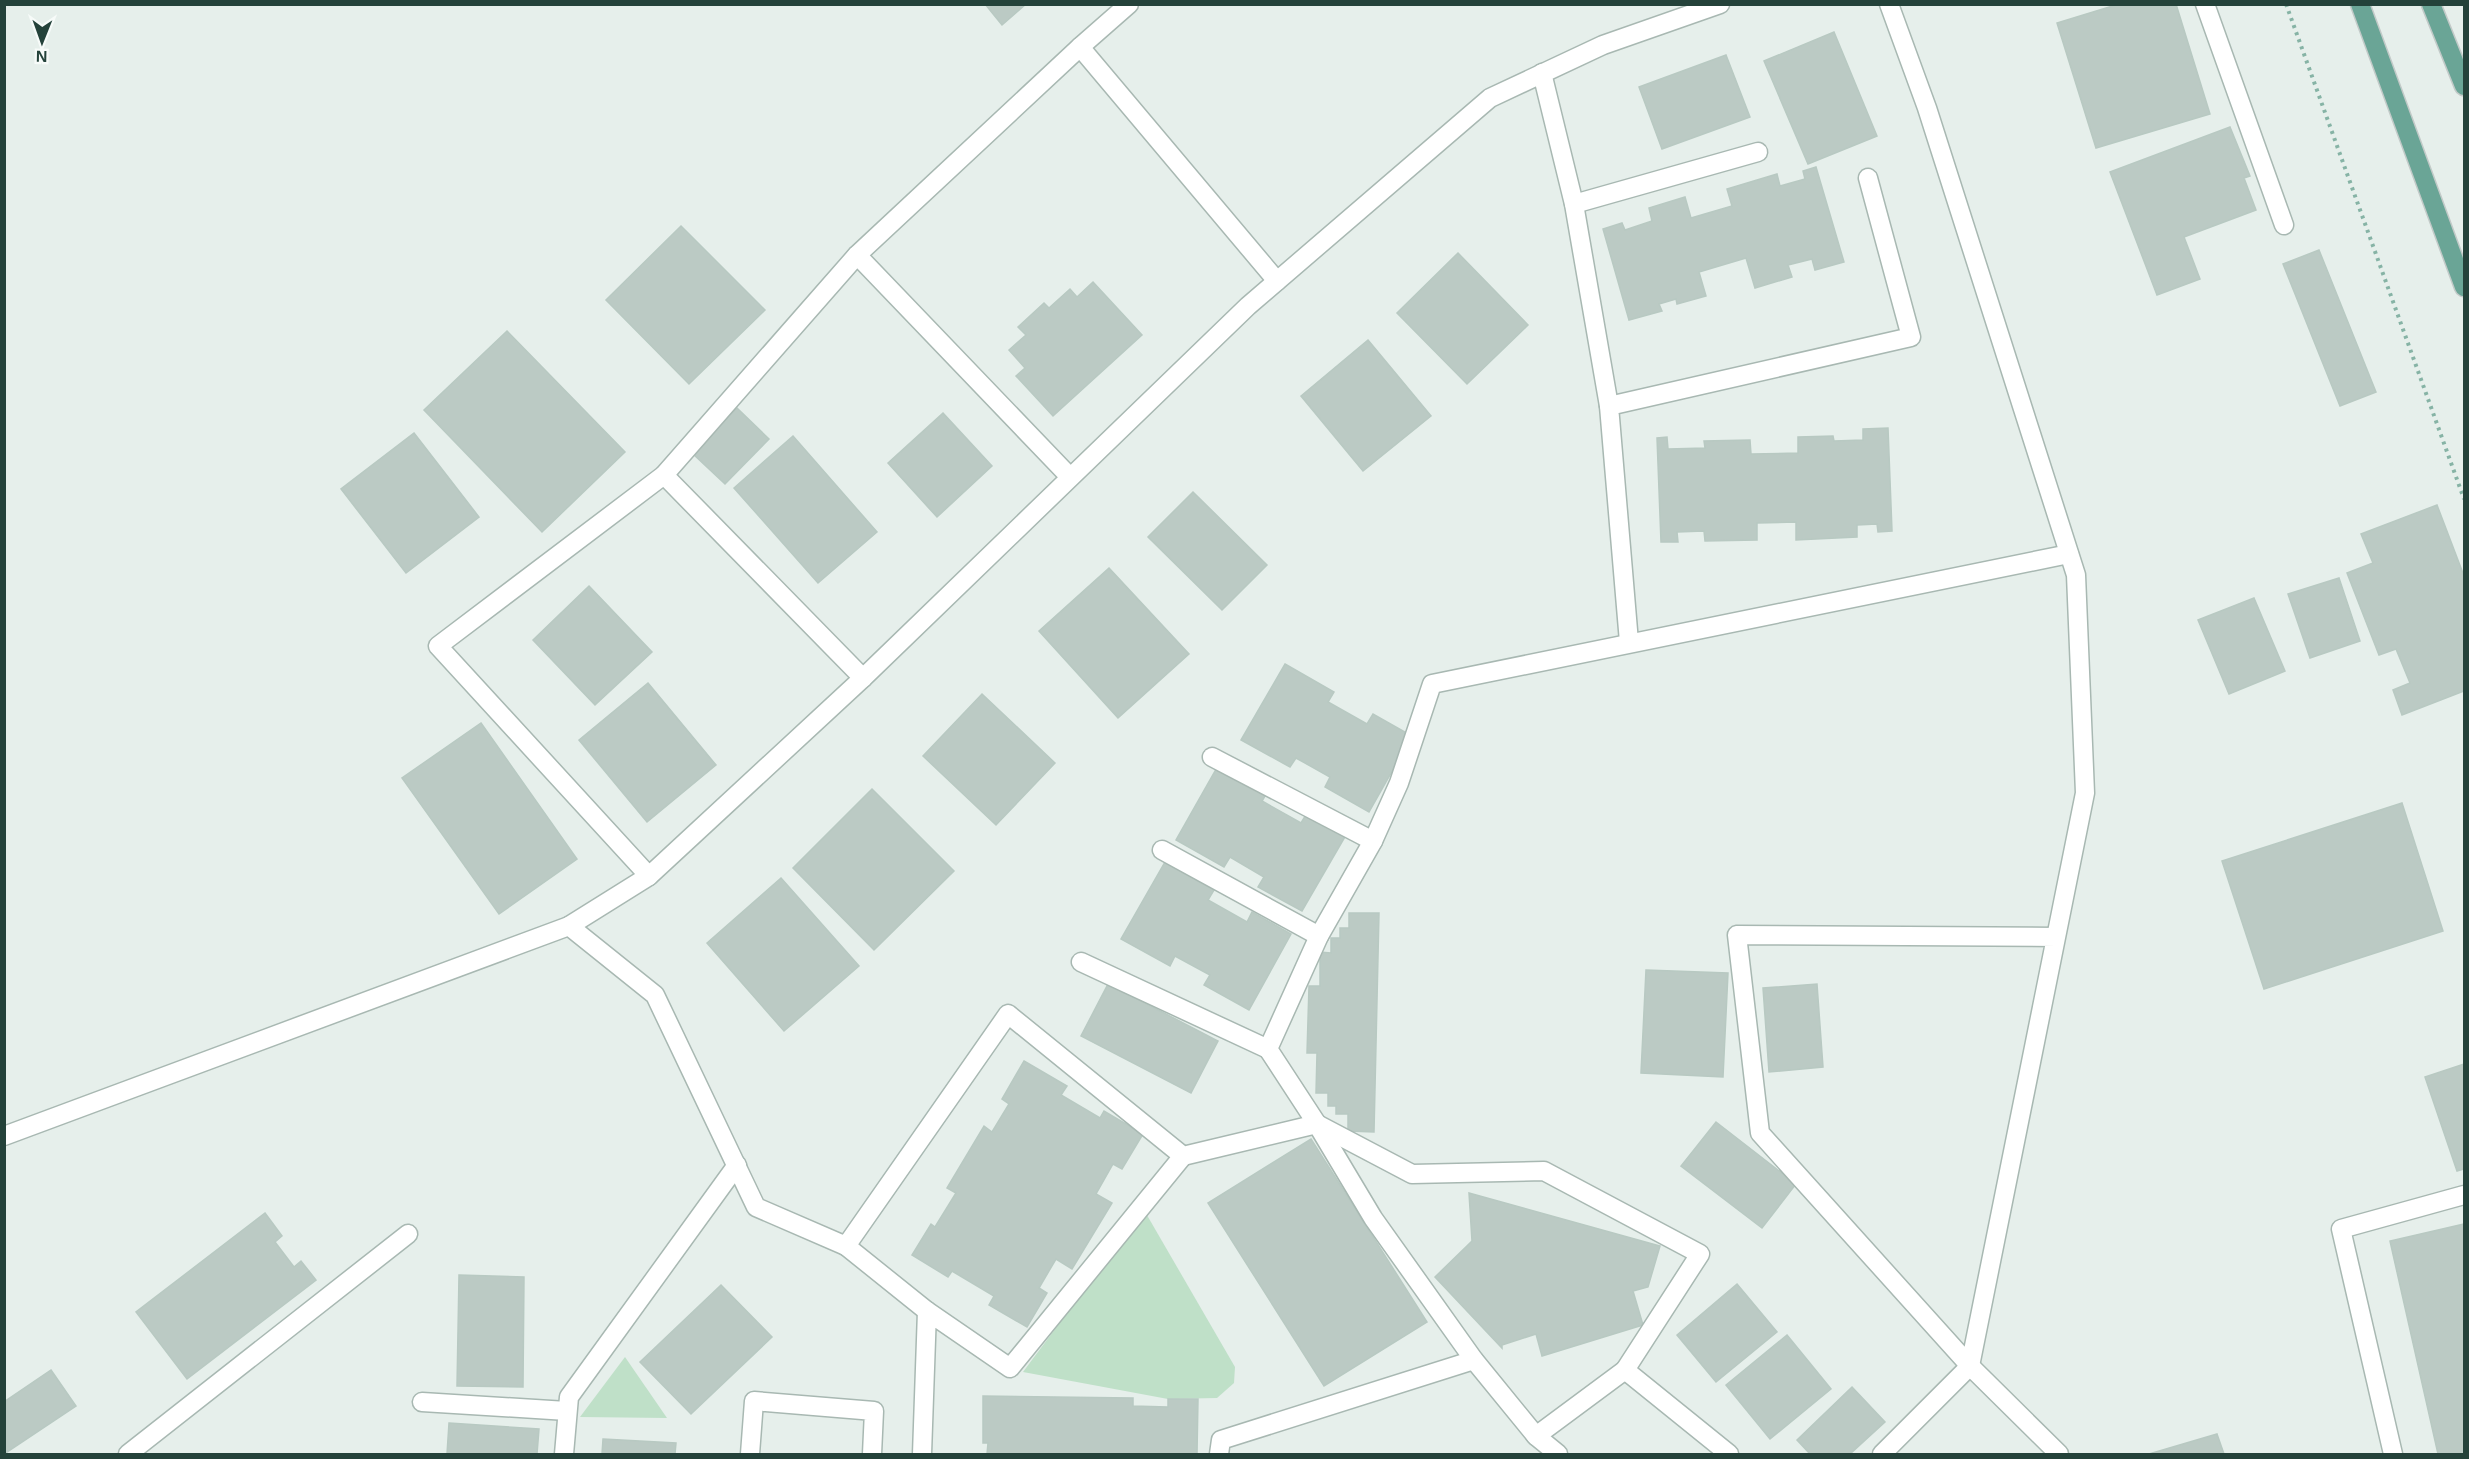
<svg xmlns="http://www.w3.org/2000/svg" width="2469" height="1459" viewBox="0 0 2469 1459" font-family="Arial,sans-serif">
<style>
.green{fill:#bfe0c8}
.building{fill:#bbcac4;stroke:#b8c9c2;stroke-width:1.5}
.lines{fill:none;stroke-linecap:round;stroke-linejoin:round}
.minor-casing{stroke:#a8b8b2;stroke-width:21}
.major-casing{stroke:#c2cac8;stroke-width:21}
.path{stroke:#86b3a5;stroke-width:4;stroke-dasharray:3 4.5;stroke-linecap:butt}
.minor{stroke:#fff;stroke-width:18}
.major{stroke:#6aa596;stroke-width:18}
</style>
<rect width="100%" height="100%" fill="#e6efeb"/>
<g class="green">
<polygon points="1144,1210 1235,1367 1234,1383 1217,1398 1168,1399 1023,1372"/>
<polygon points="625,1357 667,1418 580,1417"/>
</g>
<g class="building">
<polygon points="985,4 1026,4 1002,25"/>
<polygon points="2119,4 2176,4 2210,114 2096,148 2057,23"/>
<polygon points="1834,32 1877,136 1808,164 1764,61"/>
<polygon points="1726,55 1750,117 1662,149 1639,87"/>
<polygon points="2230,127 2250,176 2244,178 2256,210 2184,237 2200,279 2157,295 2110,172"/>
<polygon points="1816,167 1844,262 1815,270 1812,259 1788,265 1792,277 1755,288 1746,258 1699,272 1706,296 1677,304 1676,299 1659,304 1662,311 1629,320 1603,229 1622,223 1625,230 1652,221 1649,208 1685,197 1691,218 1732,206 1727,189 1777,174 1780,186 1805,179 1803,171"/>
<polygon points="681,226 765,310 689,384 606,300"/>
<polygon points="2319,250 2376,392 2340,406 2283,264"/>
<polygon points="1458,253 1528,325 1467,384 1397,313"/>
<polygon points="1093,282 1142,335 1053,416 1016,376 1025,368 1009,350 1026,335 1018,327 1044,303 1049,308 1070,289 1077,297"/>
<polygon points="507,331 625,452 542,532 424,410"/>
<polygon points="1368,340 1431,416 1363,471 1301,396"/>
<polygon points="737,408 769,439 725,484 692,453"/>
<polygon points="943,413 992,466 937,517 888,463"/>
<polygon points="1888,428 1892,531 1878,532 1877,524 1857,525 1857,537 1796,540 1796,522 1757,523 1757,540 1705,541 1704,531 1677,532 1678,542 1661,542 1657,438 1667,437 1668,449 1705,448 1704,441 1750,440 1751,454 1798,453 1798,437 1833,436 1834,441 1863,440 1863,429"/>
<polygon points="414,433 479,517 406,573 341,489"/>
<polygon points="793,436 877,532 818,583 734,488"/>
<polygon points="1193,492 1267,565 1222,610 1148,537"/>
<polygon points="2437,505 2464,576 2464,691 2402,715 2393,690 2410,683 2396,649 2379,655 2347,573 2373,563 2361,534"/>
<polygon points="1109,568 1189,654 1118,718 1039,631"/>
<polygon points="2339,578 2360,641 2310,658 2288,594"/>
<polygon points="589,586 652,652 595,705 533,640"/>
<polygon points="2254,598 2285,671 2229,694 2198,620"/>
<polygon points="1285,664 1334,692 1328,702 1367,724 1373,714 1412,736 1369,812 1325,787 1330,777 1296,758 1290,767 1241,740"/>
<polygon points="648,683 716,765 647,822 579,740"/>
<polygon points="982,694 1055,763 996,825 923,756"/>
<polygon points="481,723 577,859 499,914 402,778"/>
<polygon points="1219,764 1268,791 1262,801 1301,823 1307,813 1346,835 1302,911 1258,887 1264,877 1230,857 1224,867 1176,840"/>
<polygon points="872,789 954,871 874,950 793,868"/>
<polygon points="2402,803 2443,931 2264,989 2222,861"/>
<polygon points="1165,862 1214,890 1208,900 1247,922 1252,912 1291,934 1249,1010 1204,985 1210,975 1175,956 1170,966 1121,939"/>
<polygon points="781,878 859,966 784,1031 707,943"/>
<polygon points="1349,913 1379,913 1374,1132 1348,1131 1348,1114 1336,1114 1336,1106 1328,1106 1328,1093 1316,1093 1317,1053 1307,1053 1309,986 1320,986 1320,952 1331,953 1331,938 1340,938 1340,928 1349,928"/>
<polygon points="1646,970 1728,973 1723,1077 1641,1073"/>
<polygon points="1108,984 1218,1041 1191,1093 1081,1036"/>
<polygon points="1817,984 1823,1067 1769,1072 1763,988"/>
<polygon points="1024,1061 1067,1086 1061,1095 1100,1118 1104,1111 1143,1134 1122,1169 1113,1164 1096,1194 1112,1203 1072,1269 1056,1259 1039,1288 1047,1293 1027,1327 989,1305 994,1296 952,1271 948,1277 912,1255 931,1224 935,1227 956,1193 947,1188 984,1126 992,1132 1009,1104 1002,1099"/>
<polygon points="2464,1064 2464,1169 2457,1171 2425,1077"/>
<polygon points="1716,1122 1796,1184 1762,1228 1681,1166"/>
<polygon points="1311,1139 1427,1322 1324,1386 1208,1203"/>
<polygon points="1469,1193 1660,1246 1648,1287 1633,1291 1643,1325 1542,1356 1536,1334 1502,1345 1502,1348 1435,1277 1472,1241"/>
<polygon points="265,1213 282,1236 275,1242 294,1267 301,1261 316,1280 187,1379 136,1312"/>
<polygon points="2464,1224 2464,1454 2438,1454 2390,1241"/>
<polygon points="459,1275 524,1277 523,1387 457,1386"/>
<polygon points="1737,1284 1777,1332 1716,1382 1677,1335"/>
<polygon points="721,1285 772,1337 691,1414 640,1362"/>
<polygon points="1787,1335 1831,1389 1770,1439 1726,1385"/>
<polygon points="51,1370 76,1406 4,1454 4,1402"/>
<polygon points="1852,1387 1885,1422 1850,1454 1810,1454 1797,1440"/>
<polygon points="983,1396 1133,1398 1133,1406 1168,1407 1168,1399 1198,1399 1197,1454 987,1454 988,1443 983,1443"/>
<polygon points="449,1423 539,1429 537,1454 447,1454"/>
<polygon points="2217,1434 2224,1454 2149,1454"/>
<polygon points="603,1439 676,1443 675,1454 602,1454"/>
</g>
<g class="lines">
<defs>
<g id="minor">
<polyline points="1129,4 1080,47 857,255 664,475 438,646 649,876 863,678 1248,306 1490,98 1603,45 1720,4"/>
<polyline points="1889,4 1927,108 2076,575 2085,793 1970,1366 1760,1133 1737,935 2056,937"/>
<polyline points="2205,4 2284,225"/>
<polyline points="1080,47 1277,281"/>
<polyline points="1542,73 1574,204 1609,406"/>
<polyline points="1574,204 1758,152"/>
<polyline points="857,255 1070,477"/>
<polyline points="664,475 863,678"/>
<polyline points="1629,642 1609,406 1911,337 1868,178"/>
<polyline points="1212,757 1373,841"/>
<polyline points="1162,850 1319,936"/>
<polyline points="569,926 649,876"/>
<polyline points="1081,962 1268,1049"/>
<polyline points="1317,1124 1412,1174 1544,1171 1700,1254 1625,1370 1729,1454"/>
<polyline points="1318,1126 1373,1218 1474,1360 1536,1436 1625,1370"/>
<polyline points="4,1136 569,926 655,995 756,1207 846,1246 1008,1014 1183,1156 1317,1124 1268,1049 1319,936 1373,841 1399,783 1432,684 2069,554"/>
<polyline points="846,1246 927,1311"/>
<polyline points="422,1402 567,1411"/>
<polyline points="1536,1436 1558,1454"/>
<polyline points="128,1454 408,1234"/>
<polyline points="564,1454 569,1397 737,1165"/>
<polyline points="750,1454 754,1401 874,1411 872,1454"/>
<polyline points="922,1454 927,1311 1010,1368 1183,1156"/>
<polyline points="1219,1454 1221,1440 1474,1360"/>
<polyline points="1882,1454 1970,1366 2059,1454"/>
<polyline points="2393,1454 2341,1229 2464,1195"/>
</g>
<g id="major">
<polyline points="2360,4 2464,287"/>
<polyline points="2431,4 2464,86"/>
</g>
</defs>
<use href="#minor" class="minor-casing"/>
<use href="#major" class="major-casing"/>
<polyline class="path" points="2286,4 2464,499"/>
<use href="#minor" class="minor"/>
<use href="#major" class="major"/>
</g>
<rect width="2469" height="1459" fill="none" stroke="#24423a" stroke-width="12"/>
<g transform="translate(42 42) rotate(181)" stroke="#f7fbf9" stroke-width="4.5" paint-order="stroke">
<path d="M0-4.5L10 22L0 15L-10 22Z" fill="#24423a"/>
<text y="-9" font-size="16" font-weight="bold" text-anchor="middle" fill="#24423a">N</text>
</g>
</svg>
